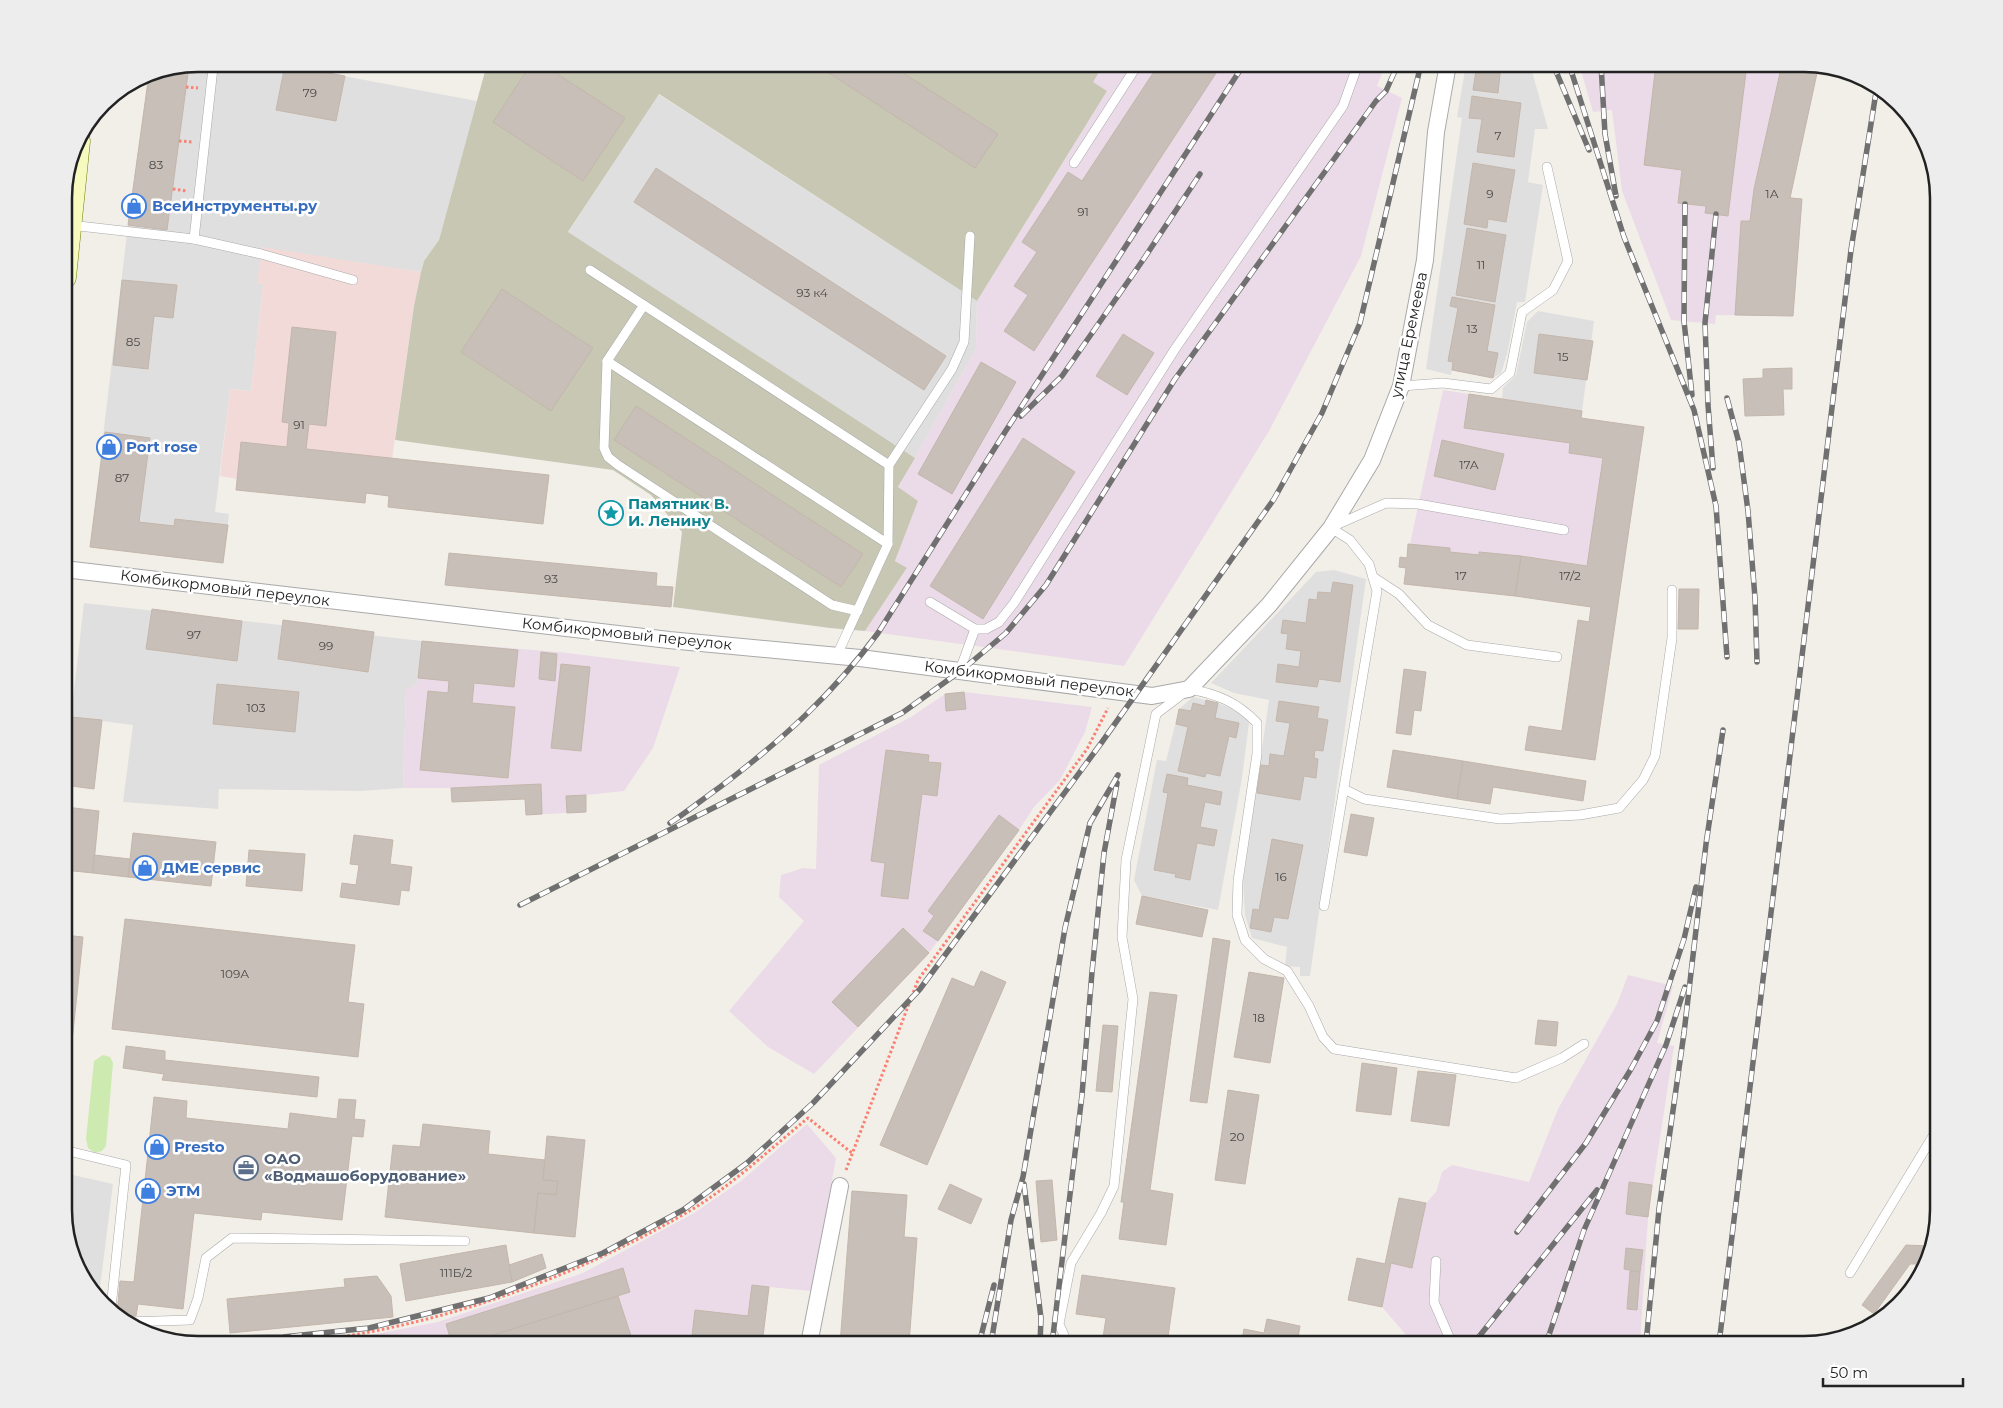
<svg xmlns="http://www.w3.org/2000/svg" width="2003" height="1408" viewBox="0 0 2003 1408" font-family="Montserrat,sans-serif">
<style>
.residential{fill:#e0dfdf}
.commercial{fill:#f2dad9}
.industrial{fill:#ebdbe8}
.construction{fill:#c7c7b4}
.grass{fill:#cdebb0}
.building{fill:#c7bfb8;stroke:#c4b6ab}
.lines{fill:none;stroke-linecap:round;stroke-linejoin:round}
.lane-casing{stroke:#a9a9a9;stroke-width:10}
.street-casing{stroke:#a9a9a9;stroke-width:18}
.secondary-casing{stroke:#707d05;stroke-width:25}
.path{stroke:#fa8072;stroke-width:3;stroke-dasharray:2.5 2.5;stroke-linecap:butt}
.lane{stroke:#fff;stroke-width:9}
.street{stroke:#fff;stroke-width:16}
.secondary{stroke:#f7fabf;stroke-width:24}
.rail-casing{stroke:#707070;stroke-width:5.5}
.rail{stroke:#fff;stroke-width:4;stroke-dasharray:11;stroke-linecap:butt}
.labels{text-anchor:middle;stroke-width:5;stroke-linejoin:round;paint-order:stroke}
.number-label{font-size:12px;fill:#4b4948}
.shop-label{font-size:15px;font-weight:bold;fill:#366cbe;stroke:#fff;text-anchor:start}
.street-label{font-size:15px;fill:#222;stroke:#fff}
.culture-label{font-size:15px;font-weight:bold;fill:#0d838f;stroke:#fff;text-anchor:start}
.service-label{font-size:15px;font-weight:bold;fill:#4e5e75;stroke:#fff;text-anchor:start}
.rim{fill:none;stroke:#222;stroke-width:2.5}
</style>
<rect width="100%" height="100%" fill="#f2efe9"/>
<g class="residential">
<polygon points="199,64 285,65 477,101 439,240 424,261 421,272 262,248 258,283 263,284 251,391 230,389 215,512 229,514 223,563 90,547 128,225 149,74"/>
<polygon points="1466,64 1530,64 1548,129 1535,129 1528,182 1543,185 1525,302 1517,302 1507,354 1501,373 1493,378 1452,370 1451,375 1426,369 1462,118 1457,117"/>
<polygon points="658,94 977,301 976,349 915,458 568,233"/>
<polygon points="1538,311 1594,321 1582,411 1502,399 1503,388 1516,375 1527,322"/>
<polygon points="1334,570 1366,579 1310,976 1300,976 1300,967 1285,966 1287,947 1252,938 1245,915 1243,881 1269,700 1234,693 1211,683 1316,572"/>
<polygon points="84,603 422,641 417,684 406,691 403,788 361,791 219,789 218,809 123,802 133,725 71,717"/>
<polygon points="1193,697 1218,703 1244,714 1249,723 1242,778 1218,910 1142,896 1134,880 1157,760 1166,761 1179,709"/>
<polygon points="64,1173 113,1184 99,1295 82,1276 64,1218"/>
</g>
<polygon class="commercial" points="262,247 421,272 414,306 392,459 389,496 366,493 365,503 236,490 237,479 220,476 230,389 251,391 263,284 257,283"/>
<g class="industrial">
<polygon points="1104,64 1386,64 1377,86 1402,98 1361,256 1269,431 1124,666 865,631 907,569 895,561 918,501 898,488 976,349 977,301 1107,91 1092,82"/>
<polygon points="1579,64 1804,64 1819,68 1790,197 1802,199 1793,316 1716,315 1715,324 1671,320 1622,191 1612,110 1593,112"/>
<polygon points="1443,390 1582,411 1581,418 1644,427 1619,597 1594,593 1591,607 1515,596 1404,584 1406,568 1399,567 1400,557 1407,558"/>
<polygon points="422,641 559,652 680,667 653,748 624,791 586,795 586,812 526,815 525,799 452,802 451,788 403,788 406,690 417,684"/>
<polygon points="964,692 1092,707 1085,732 1060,780 1034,807 1019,830 929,953 814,1074 768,1047 729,1011 804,921 779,897 781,875 803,868 816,869 819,765 911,717 945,694"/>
<polygon points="1628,975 1673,986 1657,1043 1674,1046 1648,1217 1640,1344 1414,1344 1382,1307 1348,1300 1357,1258 1385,1263 1399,1198 1426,1203 1436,1192 1442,1172 1452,1165 1529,1182 1558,1109 1617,1004"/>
<polygon points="807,1124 836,1158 812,1291 769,1287 763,1344 324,1344 438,1322 583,1273 694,1213 741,1181"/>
</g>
<polygon class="construction" points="487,64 1104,64 1093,82 1107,91 977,301 659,94 568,232 915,458 898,487 918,501 895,561 907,568 865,631 830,628 673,607 682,532 651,495 613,470 395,440 414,306 421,272 424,261 439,240"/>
<polygon class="grass" points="103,1055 110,1057 113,1063 106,1146 102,1151 95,1153 88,1148 86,1139 94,1061"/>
<g class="building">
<polygon points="531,64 542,64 625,118 583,181 493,122"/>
<polygon points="815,64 889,64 998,134 975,168"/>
<polygon points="1159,64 1222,64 1034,351 1004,331 1028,295 1014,286 1037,252 1022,242 1068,172 1082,181"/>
<polygon points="1477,64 1501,65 1498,93 1473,90"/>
<polygon points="1656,64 1747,64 1728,216 1705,213 1706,206 1678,203 1682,170 1644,165"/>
<polygon points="1782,64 1804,64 1818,68 1790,198 1802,199 1793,316 1735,315 1741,221 1750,221 1754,189"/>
<polygon points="285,65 345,76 336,121 276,110"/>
<polygon points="189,66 167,230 128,225 149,74"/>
<polygon points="1472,96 1521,103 1514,157 1477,152 1482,119 1469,118"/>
<polygon points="1473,163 1515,170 1506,222 1488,219 1487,228 1464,224"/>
<polygon points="656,168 946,356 924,390 634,202"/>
<polygon points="1467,228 1506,235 1495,302 1456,295"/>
<polygon points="122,280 177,285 173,318 154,316 148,369 113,365"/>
<polygon points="502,289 593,348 551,411 461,352"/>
<polygon points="1452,297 1495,305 1487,351 1498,353 1493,378 1452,370 1453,362 1448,361 1458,308 1450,306"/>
<polygon points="292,327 336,332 326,426 309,424 306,449 549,475 543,524 388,507 389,496 366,493 365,503 236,490 241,442 287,447 289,423 282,422"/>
<polygon points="1123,334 1154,353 1127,395 1096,376"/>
<polygon points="1539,334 1593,341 1587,380 1534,373"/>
<polygon points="981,362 1016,382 952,494 918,474"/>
<polygon points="1792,368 1792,389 1783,389 1784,415 1745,416 1743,379 1763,378 1763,369"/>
<polygon points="1469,394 1582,411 1581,418 1644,427 1595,760 1525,750 1529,726 1562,731 1578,620 1589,622 1591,607 1515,596 1521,556 1587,566 1603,458 1569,453 1570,443 1464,428"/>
<polygon points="636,406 863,554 841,587 614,440"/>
<polygon points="105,432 150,438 139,522 174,526 175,519 228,525 223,563 90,547"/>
<polygon points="1023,438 1075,472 983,619 930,586"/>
<polygon points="1442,440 1504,454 1495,490 1434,476"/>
<polygon points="1408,544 1450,548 1450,552 1479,555 1479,552 1521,556 1515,596 1404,584 1406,568 1399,567 1400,557 1407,558"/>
<polygon points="449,553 657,573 656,586 673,587 671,607 445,585"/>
<polygon points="1333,582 1353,585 1340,682 1319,679 1317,687 1276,682 1278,664 1299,667 1301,651 1286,649 1288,634 1281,633 1283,620 1306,623 1309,599 1317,600 1318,592 1331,593"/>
<polygon points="1679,589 1699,589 1698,629 1678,629"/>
<polygon points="152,609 242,621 237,661 146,649"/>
<polygon points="283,620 374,632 368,672 278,659"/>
<polygon points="422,641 518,650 514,687 474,683 472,703 515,707 508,778 420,770 428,691 448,693 449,681 418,678"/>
<polygon points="541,652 557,654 555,681 539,679"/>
<polygon points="561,664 590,667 581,751 551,748"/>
<polygon points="1404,669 1426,672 1421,711 1414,710 1411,735 1396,733"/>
<polygon points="217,684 299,692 295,732 213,724"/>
<polygon points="964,692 966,709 946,711 945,694"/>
<polygon points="1206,700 1218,703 1215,718 1239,723 1236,738 1229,736 1220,776 1206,773 1205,777 1178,771 1188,727 1176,724 1179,709 1191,711 1193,703 1205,706"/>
<polygon points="1279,701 1319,707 1317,718 1328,720 1323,751 1315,750 1314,758 1318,759 1316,778 1304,776 1300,800 1257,793 1261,765 1269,766 1270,754 1284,756 1290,723 1276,721"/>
<polygon points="71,717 102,720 94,789 64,785"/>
<polygon points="886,750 929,755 928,762 941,763 937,796 922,794 908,899 881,896 885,863 871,861"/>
<polygon points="1393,750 1463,761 1457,799 1387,787"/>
<polygon points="1463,761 1586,781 1583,801 1493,787 1490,804 1457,799"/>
<polygon points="1167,774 1188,778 1187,785 1222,792 1220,805 1205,802 1200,827 1217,830 1214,846 1197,843 1190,880 1175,877 1176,874 1154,870 1168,793 1163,792"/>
<polygon points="541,784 542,814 526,815 525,799 452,802 451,788"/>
<polygon points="586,795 586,812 567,813 566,796"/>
<polygon points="66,807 99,811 93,873 64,870"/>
<polygon points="1351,814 1374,818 1367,856 1344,852"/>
<polygon points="999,815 1019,830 938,941 923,931 934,916 928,911"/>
<polygon points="133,833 216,842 211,886 128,877"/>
<polygon points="354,835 393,840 390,864 412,867 409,891 401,890 399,905 340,897 342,883 356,885 359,865 350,864"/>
<polygon points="1272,839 1303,845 1288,919 1274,917 1271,932 1250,928 1253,909 1259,910"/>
<polygon points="249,850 305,854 302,891 246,886"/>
<polygon points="94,855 130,859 128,877 93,873"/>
<polygon points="1142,896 1208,910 1202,937 1136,924"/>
<polygon points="125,919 355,945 348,1002 364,1004 358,1057 112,1029"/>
<polygon points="903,928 929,953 858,1027 832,1002"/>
<polygon points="64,935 83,937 73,1032 64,1031"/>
<polygon points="1213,938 1230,941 1207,1103 1190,1101"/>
<polygon points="981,971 1006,982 927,1165 880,1145 952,978 974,987"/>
<polygon points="1249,972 1284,978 1270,1063 1234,1057"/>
<polygon points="1150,992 1177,995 1150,1190 1173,1194 1166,1245 1119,1239 1124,1202 1121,1202"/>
<polygon points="1538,1020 1558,1022 1556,1046 1535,1044"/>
<polygon points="1103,1025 1118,1026 1112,1092 1096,1091"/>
<polygon points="64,1031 73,1032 66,1086 64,1085"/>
<polygon points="126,1046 165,1051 165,1060 319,1077 317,1097 162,1080 164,1074 123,1068"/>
<polygon points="1362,1063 1397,1068 1391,1115 1356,1111"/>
<polygon points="1418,1071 1456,1075 1449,1126 1411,1121"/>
<polygon points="1228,1090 1259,1095 1245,1184 1215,1180"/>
<polygon points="154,1097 187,1101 186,1118 288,1129 290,1113 337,1119 339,1099 356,1100 354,1119 365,1120 363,1137 352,1136 342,1220 262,1212 261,1220 194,1213 183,1309 138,1304 136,1316 117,1314 120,1281 134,1282"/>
<polygon points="423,1124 490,1131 488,1154 545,1160 543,1180 558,1181 556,1195 538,1193 534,1233 385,1217 393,1145 420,1147"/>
<polygon points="547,1136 585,1140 575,1237 534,1233 538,1193 556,1195 558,1181 543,1180"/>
<polygon points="1052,1180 1057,1240 1041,1242 1036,1181"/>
<polygon points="1629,1182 1652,1185 1648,1217 1626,1214"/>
<polygon points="950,1184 982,1199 971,1224 938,1209"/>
<polygon points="852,1191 907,1195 904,1237 917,1238 909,1344 840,1344"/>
<polygon points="1399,1198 1426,1203 1412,1268 1391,1263 1382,1307 1348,1300 1357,1258 1385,1264"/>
<polygon points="506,1245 512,1282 406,1301 400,1264"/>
<polygon points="1906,1245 1928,1246 1916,1284 1909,1291 1906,1291 1907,1281 1914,1282 1916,1264 1910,1264 1874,1314 1862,1305"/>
<polygon points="1626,1248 1643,1250 1640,1272 1624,1269"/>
<polygon points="542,1254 546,1268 512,1282 509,1265"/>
<polygon points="623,1268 630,1292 466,1344 452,1344 446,1324"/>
<polygon points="1630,1271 1640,1272 1637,1310 1627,1309"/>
<polygon points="1082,1275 1175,1288 1167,1344 1102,1344 1106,1318 1076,1314"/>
<polygon points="377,1276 391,1296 393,1317 230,1333 227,1299 345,1287 344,1279"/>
<polygon points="752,1285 769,1287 762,1344 691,1344 695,1310 748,1316"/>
<polygon points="618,1296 632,1339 617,1344 490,1344 487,1337"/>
<polygon points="1267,1319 1300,1326 1297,1344 1241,1344 1244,1329 1264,1333"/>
<polygon points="665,1342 686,1344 664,1344"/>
</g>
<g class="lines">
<defs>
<g id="lane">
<polyline points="1074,163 1138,64"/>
<polyline points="70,225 194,239 261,254 353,280"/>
<polyline points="194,239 213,68"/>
<polyline points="590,270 889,465"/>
<polyline points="644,305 607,361 604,448 608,457 618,465 832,605 858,611"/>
<polyline points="607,361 888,544"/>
<polyline points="1401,386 1443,383 1491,389 1510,373 1522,312 1553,290 1568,261 1547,167"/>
<polyline points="1334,526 1386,503 1418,504 1564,530"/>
<polyline points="1373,577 1399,594 1428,625 1467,645 1557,657"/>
<polyline points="930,602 975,629 986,629 999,622 1014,603 1175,349 1343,106 1358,64"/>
<polyline points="837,655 888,544 889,465 952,369 964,342 970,236"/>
<polyline points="960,670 975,629"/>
<polyline points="1344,789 1364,799 1500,819 1580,815 1619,808 1643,780 1655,756 1672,638 1672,590"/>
<polyline points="1324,906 1377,591 1369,564 1350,540 1331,528"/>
<polyline points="64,1150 126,1165 111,1308"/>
<polyline points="1436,1261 1434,1302 1452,1344"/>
<polyline points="1850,1273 1939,1126"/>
<polyline points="125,1322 190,1320 198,1298 206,1258 232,1238 465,1241"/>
<path d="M1068 1344 1059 1324 1071 1263 1101 1213 1114 1186 1133 999 1122 937 1126 860 1156 714 1189 689C1217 694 1237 702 1257 723V754L1238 881 1237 915 1245 940 1264 959 1287 971 1309 1006 1323 1037 1334 1049 1516 1078 1562 1058 1584 1044"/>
</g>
<g id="street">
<polyline points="64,569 669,640 860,658 1152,696 1189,689 1269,605 1331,528 1372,460 1401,386 1425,260 1436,132 1448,64"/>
<polyline points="809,1344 840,1186"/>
</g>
<polyline id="secondary" points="64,277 78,141"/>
</defs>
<use href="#lane" class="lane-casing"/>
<use href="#street" class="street-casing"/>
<use href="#secondary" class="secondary-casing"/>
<g class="path">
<polyline points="186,87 198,88"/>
<polyline points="179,141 193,142"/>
<polyline points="173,189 187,191"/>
<polyline points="846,1170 918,980 1087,749 1108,708"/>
<polyline points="197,1344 236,1344"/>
<path d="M283 1344C311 1340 340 1338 369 1332 479 1311 589 1269 686 1213 728 1189 770 1149 808 1118L852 1153"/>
</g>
<use href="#lane" class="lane"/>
<use href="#street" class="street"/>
<use href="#secondary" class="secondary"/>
<defs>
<g id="rail">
<polyline points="1553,64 1589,150"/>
<polyline points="1569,64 1624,237 1694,410 1716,506 1727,657"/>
<polyline points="1601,64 1605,134 1616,196"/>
<polyline points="1685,204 1684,321 1692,395"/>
<polyline points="1727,398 1739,443 1748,511 1755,598 1757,662"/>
<polyline points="1021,416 1062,376 1143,260 1200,174"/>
<polyline points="1713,468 1708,405 1705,323 1716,214"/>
<path d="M670 823C687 812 703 799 720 787 781 741 833 694 878 633L1005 432 1244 64"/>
<polyline points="520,905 902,713 962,670 1006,633 1046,585 1175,379 1376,101 1386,91 1398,64"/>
<polyline points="1024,1184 1041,1318 1040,1344"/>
<polyline points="1517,1232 1586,1143 1631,1069 1657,1021 1684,939 1696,887"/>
<polyline points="181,1339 283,1337 369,1328 489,1298 603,1253 683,1210 747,1163 813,1103 920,989 1102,742 1274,499 1322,413 1360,323 1421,64"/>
<polyline points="979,1344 994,1285"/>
<polyline points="991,1344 1011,1220 1023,1177 1065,928 1090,823 1118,775"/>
<polyline points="1052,1344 1082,1095 1092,972 1104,853 1117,783"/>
<polyline points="1473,1344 1597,1190"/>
<polyline points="1546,1344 1584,1230 1666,1045 1685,987"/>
<polyline points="1646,1344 1659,1209 1684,1033 1706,844 1723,730"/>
<polyline points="1719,1344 1851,250 1877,86"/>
</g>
</defs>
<use href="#rail" class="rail-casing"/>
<use href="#rail" class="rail"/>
</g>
<defs>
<symbol id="shop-ring" viewBox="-11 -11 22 22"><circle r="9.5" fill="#fff" stroke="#3f7fe0" stroke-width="1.5"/><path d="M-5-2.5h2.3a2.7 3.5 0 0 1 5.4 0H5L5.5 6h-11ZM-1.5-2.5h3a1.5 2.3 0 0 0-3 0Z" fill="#3f7fe0"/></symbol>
<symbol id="sight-ring" viewBox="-11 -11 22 22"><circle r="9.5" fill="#fff" stroke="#0f9aa8" stroke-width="1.5"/><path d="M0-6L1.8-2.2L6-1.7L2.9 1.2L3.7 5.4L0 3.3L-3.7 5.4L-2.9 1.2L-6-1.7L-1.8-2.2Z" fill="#0f9aa8"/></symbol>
<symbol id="office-ring" viewBox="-11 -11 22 22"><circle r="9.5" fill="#fff" stroke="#5c6f8a" stroke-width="1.5"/><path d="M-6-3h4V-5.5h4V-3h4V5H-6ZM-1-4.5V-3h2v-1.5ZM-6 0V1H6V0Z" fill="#5c6f8a"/></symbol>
</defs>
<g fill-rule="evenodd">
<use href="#shop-ring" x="120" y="192" width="28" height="28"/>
<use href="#shop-ring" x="95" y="433" width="28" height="28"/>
<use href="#sight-ring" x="597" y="499" width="28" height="28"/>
<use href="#shop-ring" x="131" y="854" width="28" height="28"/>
<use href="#shop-ring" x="143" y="1133" width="28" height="28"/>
<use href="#office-ring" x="232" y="1154" width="28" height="28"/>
<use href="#shop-ring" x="134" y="1177" width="28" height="28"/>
</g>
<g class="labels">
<g class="number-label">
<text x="310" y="97">79</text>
<text x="1498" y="140">7</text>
<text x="156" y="169">83</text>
<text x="1490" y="198">9</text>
<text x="1772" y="198">1А</text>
<text x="1083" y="216">91</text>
<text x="1481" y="269">11</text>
<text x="812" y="297">93 к4</text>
<text x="1472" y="333">13</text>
<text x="133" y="346">85</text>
<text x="1563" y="361">15</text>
<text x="299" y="429">91</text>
<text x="1469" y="469">17А</text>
<text x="122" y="482">87</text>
<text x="1461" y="580">17</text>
<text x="1570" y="580">17/2</text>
<text x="551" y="583">93</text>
<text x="194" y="639">97</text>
<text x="326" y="650">99</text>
<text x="256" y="712">103</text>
<text x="1281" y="881">16</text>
<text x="235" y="978">109А</text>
<text x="1259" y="1022">18</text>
<text x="1237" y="1141">20</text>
<text x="456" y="1277">111Б/2</text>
</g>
<g class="shop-label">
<text x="152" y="211">ВсеИнструменты.ру</text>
<text x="126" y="452">Port rose</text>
<text x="162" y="873">ДМЕ сервис</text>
<text x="174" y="1152">Presto</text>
<text x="166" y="1196">ЭТМ</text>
</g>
<g class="street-label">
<text transform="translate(1409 335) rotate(-78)" y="5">улица Еремеева</text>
<text transform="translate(225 588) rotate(7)" y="5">Комбикормовый переулок</text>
<text transform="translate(627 634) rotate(6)" y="5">Комбикормовый переулок</text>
<text transform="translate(1029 679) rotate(7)" y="5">Комбикормовый переулок</text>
</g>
<g class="culture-label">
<text x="628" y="509">Памятник В.<tspan x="628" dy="17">И. Ленину</tspan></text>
</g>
<g class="service-label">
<text x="264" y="1164">ОАО<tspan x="264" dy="17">«Водмашоборудование»</tspan></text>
</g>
</g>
<path d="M0 0H2003V1408H0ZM198 72H1804A126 126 0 0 1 1930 198V1210A126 126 0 0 1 1804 1336H198A126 126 0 0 1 72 1210V198A126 126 0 0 1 198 72Z" fill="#ededed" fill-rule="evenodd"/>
<path class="rim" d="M198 72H1804A126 126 0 0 1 1930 198V1210A126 126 0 0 1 1804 1336H198A126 126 0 0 1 72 1210V198A126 126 0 0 1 198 72Z"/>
<path d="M1823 1378v8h140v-8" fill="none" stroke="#222222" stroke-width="2.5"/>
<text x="1830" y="1378" font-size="15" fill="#222222" stroke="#ffffff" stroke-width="4" paint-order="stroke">50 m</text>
</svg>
